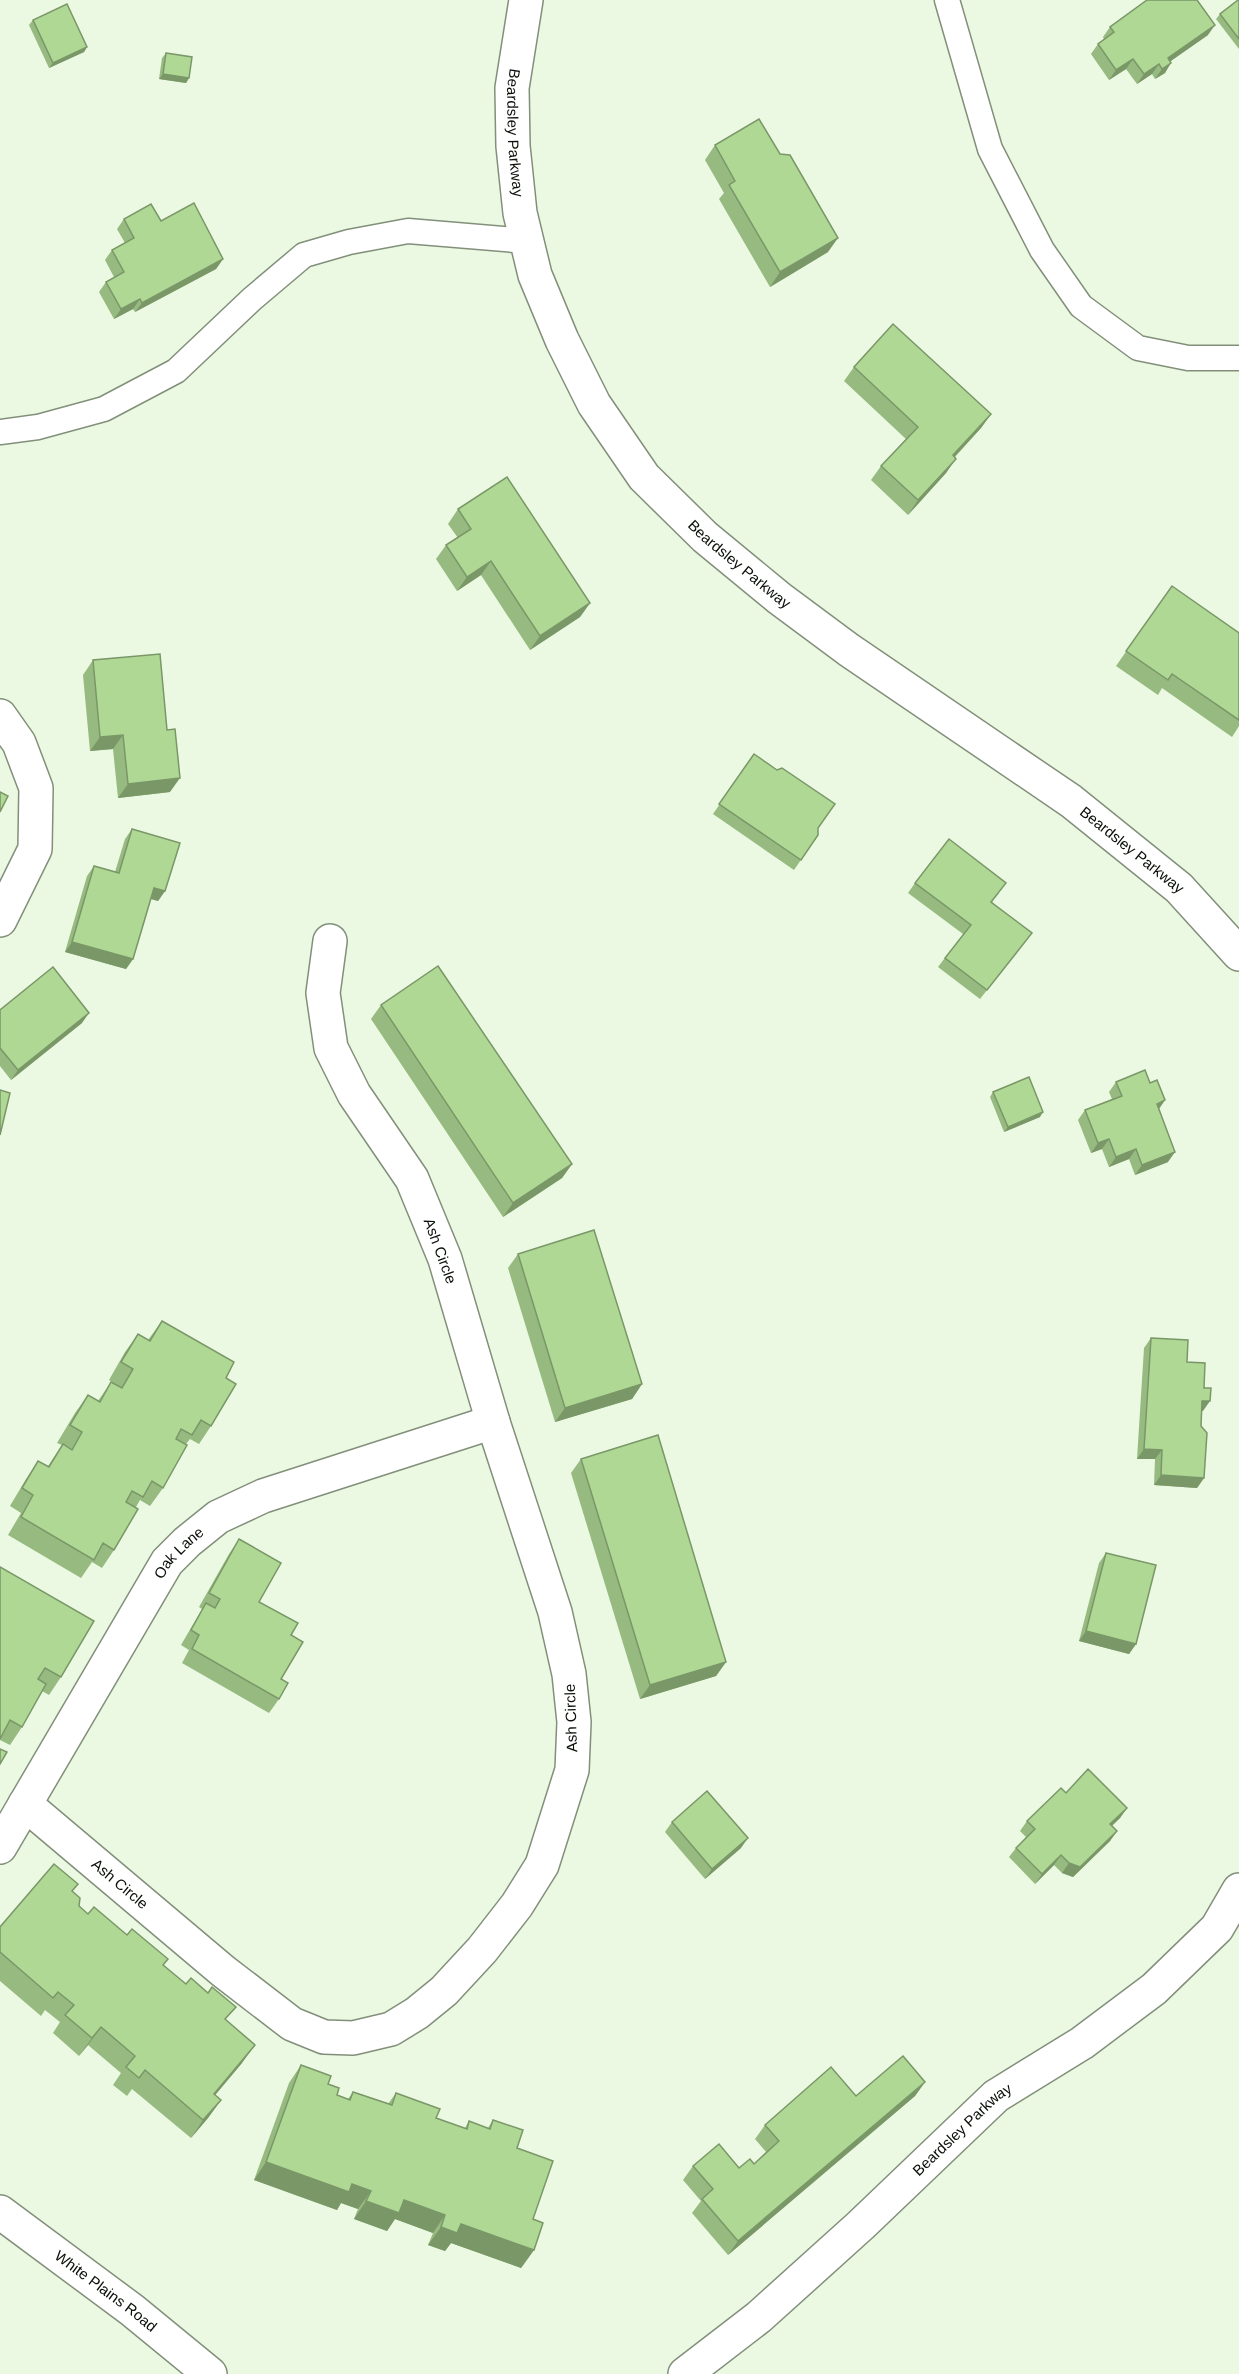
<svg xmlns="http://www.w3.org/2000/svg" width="1239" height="2374" viewBox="0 0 1239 2374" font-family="Helvetica,sans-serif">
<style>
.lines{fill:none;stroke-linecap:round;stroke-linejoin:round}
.service-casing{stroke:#828f7a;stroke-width:27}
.minor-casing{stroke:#828f7a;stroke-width:36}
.secondary-casing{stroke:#828f7a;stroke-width:36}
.service{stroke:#fff;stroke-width:24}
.minor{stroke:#fff;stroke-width:33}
.secondary{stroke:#fff;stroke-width:33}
.wall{fill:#96ba80}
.shaded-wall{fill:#7a9768}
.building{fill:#afd895;stroke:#7a9768;stroke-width:1.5}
.labels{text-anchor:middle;stroke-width:6;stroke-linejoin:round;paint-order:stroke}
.street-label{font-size:15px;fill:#0a0f08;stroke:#fff}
</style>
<rect width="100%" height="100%" fill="#ebf9e2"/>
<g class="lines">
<defs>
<g id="service">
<polyline points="947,0 990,149 1042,250 1081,306 1138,348 1188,358 1239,358"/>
<polyline points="0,432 38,427 104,409 176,371 252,299 304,255 349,242 408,231 527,241"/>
</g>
<g id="minor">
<path id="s1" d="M526 0 512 88 513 146 520 213 535 275 562 340 594 404 644 477 705 537 779 598 849 650 1071 801 1179 888 1239 954"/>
<polyline points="0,716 19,743 36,788 35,849 0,920"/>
<path id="s2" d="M25 1804 223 1971 292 2024 324 2037 353 2038 391 2029 417 2013 444 1991 482 1950 517 1905 542 1865 572 1770 574 1722 569 1674 555 1612 493 1422 445 1259 412 1179 354 1094 331 1048 323 993 330 941"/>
<path id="s3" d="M0 1847 167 1562 187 1542 218 1517 263 1496 493 1422"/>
<path id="s4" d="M685 2374 759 2317 861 2225 996 2096 1082 2043 1154 1989 1217 1928 1239 1890"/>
</g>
<g id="secondary">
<path id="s5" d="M0 2212 132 2310 210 2374"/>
</g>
</defs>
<use href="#service" class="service-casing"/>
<use href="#minor" class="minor-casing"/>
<use href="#secondary" class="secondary-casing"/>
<use href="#service" class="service"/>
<use href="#minor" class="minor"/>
<use href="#secondary" class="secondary"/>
</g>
<g class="wall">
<polygon points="1239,0 1239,49 1216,19 1220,14"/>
<polygon points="33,20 87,47 84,52 49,68 29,25"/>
<polygon points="1110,27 1208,35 1170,61 1165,73 1155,79 1152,74 1137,84 1126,69 1109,80 1091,54 1098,44 1104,39 1103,37"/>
<polygon points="166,53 189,78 186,83 159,79 162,58"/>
<polygon points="715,145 828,252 770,287 719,199 724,193 705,160"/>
<polygon points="124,219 161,221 223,259 216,269 135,312 133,309 114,319 99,292 106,282 114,277 105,260 112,250 125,243 117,229"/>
<polygon points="854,367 991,414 981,428 955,457 946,473 908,515 871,480 881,466 906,439 844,381"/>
<polygon points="458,509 590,603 580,617 530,650 481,575 457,591 436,559 446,545 458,538 448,524"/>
<polygon points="1172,586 1239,633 1239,726 1232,737 1162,688 1158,695 1116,666"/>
<polygon points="93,660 170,792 118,798 113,749 90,751 83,675"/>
<polygon points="754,754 818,828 818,835 794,870 713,814"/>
<polygon points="132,829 165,891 158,901 151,899 133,959 126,969 65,952 87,876 94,866 115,872 125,839"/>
<polygon points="915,883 999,893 992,902 1025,942 980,999 938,967 963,934 908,893"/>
<polygon points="381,1005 572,1164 562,1178 503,1217 371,1019"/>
<polygon points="0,1010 82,1023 11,1080 0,1066"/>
<polygon points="1116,1082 1150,1083 1165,1100 1159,1109 1168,1162 1135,1175 1129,1159 1109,1167 1102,1149 1091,1153 1078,1120 1085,1110 1112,1099 1109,1092"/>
<polygon points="993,1092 1040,1117 1004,1132 990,1097"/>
<polygon points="518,1254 642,1384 632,1399 555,1422 508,1268"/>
<polygon points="162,1321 226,1378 211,1426 199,1444 190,1439 186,1444 163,1488 150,1506 140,1500 136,1507 114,1550 102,1568 92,1562 81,1578 8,1535 21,1513 10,1506 26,1479 38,1461 48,1466 62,1445 57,1443 75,1413 88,1395 98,1401 111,1382 121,1388 109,1380 125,1352 138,1334 148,1340"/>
<polygon points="1151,1338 1187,1362 1203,1411 1202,1411 1201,1426 1204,1478 1197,1488 1154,1485 1155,1459 1137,1459 1144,1348"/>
<polygon points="581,1459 726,1662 716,1676 640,1699 571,1473"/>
<polygon points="239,1539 259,1602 291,1635 281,1679 279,1699 269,1713 182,1663 189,1650 181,1645 202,1609 199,1607 229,1554"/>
<polygon points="1106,1553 1136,1644 1129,1654 1079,1641 1099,1563"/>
<polygon points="0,1567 61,1677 49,1695 42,1691 22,1727 10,1745 0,1740"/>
<polygon points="1066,1793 1127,1808 1120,1818 1112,1826 1117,1831 1110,1841 1073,1877 1062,1873 1054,1865 1035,1884 1009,1857 1016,1848 1026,1837 1020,1831 1027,1821"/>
<polygon points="672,1822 741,1848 705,1879 665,1832"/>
<polygon points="73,1892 79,1906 88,1914 164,1965 226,2020 242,2063 215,2095 221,2100 208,2118 191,2138 132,2089 127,2096 113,2085 121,2073 88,2045 79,2056 53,2033 60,2022 45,2010 41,2016 0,1981 0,1927"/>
<polygon points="301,2065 328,2084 337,2095 348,2099 353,2092 388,2104 396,2093 436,2118 465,2128 469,2121 488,2128 493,2120 517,2148 533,2219 534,2250 521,2268 451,2243 445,2251 428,2245 433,2233 395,2219 387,2231 354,2219 358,2209 341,2203 337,2210 254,2180 289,2083"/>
<polygon points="925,2082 915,2096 728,2255 692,2213 701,2201 683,2180 693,2166 739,2168 754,2164 767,2153 755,2139 765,2125 856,2096"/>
</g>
<g class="shaded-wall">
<polygon points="1215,25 1208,35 1161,68 1168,58"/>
<polygon points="87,47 84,52 49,68 53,63"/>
<polygon points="1133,59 1126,69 1109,80 1116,70"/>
<polygon points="1171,63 1165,73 1155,79 1162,69"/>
<polygon points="1159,64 1152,74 1137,84 1144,74"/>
<polygon points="163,74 189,78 186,83 159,79"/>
<polygon points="838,238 828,252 770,287 780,272"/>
<polygon points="223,259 216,269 135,312 142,303"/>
<polygon points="140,299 133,309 114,319 121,309"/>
<polygon points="991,414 981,428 943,469 953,455"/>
<polygon points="956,459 946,473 908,515 918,500"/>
<polygon points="491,561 481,575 457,591 467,577"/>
<polygon points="590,603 580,617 530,650 540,636"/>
<polygon points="123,735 113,749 90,751 100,737"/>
<polygon points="180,778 170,792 118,798 128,784"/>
<polygon points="154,888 165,891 158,901 148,898"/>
<polygon points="72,942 133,959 126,969 65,952"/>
<polygon points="89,1013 82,1023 11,1080 18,1070"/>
<polygon points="1165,1100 1158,1110 1157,1104"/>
<polygon points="1043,1112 1040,1117 1004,1132 1008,1127"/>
<polygon points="1109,1139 1102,1149 1091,1153 1098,1143"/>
<polygon points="1136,1149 1129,1159 1109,1167 1116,1157"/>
<polygon points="1175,1152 1168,1162 1135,1175 1142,1165"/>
<polygon points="572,1164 562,1178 503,1217 513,1203"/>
<polygon points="642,1384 632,1399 555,1422 565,1408"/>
<polygon points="1202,1401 1210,1401 1203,1411 1196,1410"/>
<polygon points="1144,1449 1162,1450 1155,1459 1137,1459"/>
<polygon points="1161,1475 1204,1478 1197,1488 1154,1485"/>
<polygon points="1086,1631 1136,1644 1129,1654 1079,1641"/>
<polygon points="726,1662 716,1676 640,1699 650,1685"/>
<polygon points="1127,1808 1120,1818 1103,1834 1110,1824"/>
<polygon points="1117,1831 1110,1841 1073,1877 1062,1873 1069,1863"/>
<polygon points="748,1838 741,1848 705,1879 712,1869"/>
<polygon points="1061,1855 1054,1865 1035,1884 1042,1874"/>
<polygon points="101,2027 88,2045 79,2056 92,2038"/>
<polygon points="255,2045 242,2063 201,2112 214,2094"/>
<polygon points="925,2082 915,2096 728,2255 738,2241"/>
<polygon points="221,2100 208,2118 191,2138 203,2120"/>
<polygon points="266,2162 352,2184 371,2191 358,2209 341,2203 337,2210 254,2180"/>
<polygon points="404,2200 445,2215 433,2233 395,2219 387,2231 354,2219 366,2201"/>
<polygon points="461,2224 534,2250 521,2268 451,2243 445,2251 428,2245 441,2227"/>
</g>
<g class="building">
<polygon points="1147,0 1197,0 1215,25 1168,58 1171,63 1162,69 1159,64 1144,74 1133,59 1116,70 1098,44 1114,32 1110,27"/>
<polygon points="1238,0 1239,0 1239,39 1220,14"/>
<polygon points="67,4 87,47 53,63 33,20"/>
<polygon points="166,53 192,57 189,78 163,74"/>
<polygon points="759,119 780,154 790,155 838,238 780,272 729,185 735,181 715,145"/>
<polygon points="194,203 223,259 142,303 140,299 121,309 106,282 124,272 112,250 134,238 124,219 151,204 161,221"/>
<polygon points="893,324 991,414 953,455 956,459 918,500 881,466 918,427 854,367"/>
<polygon points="507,477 590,603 540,636 491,561 467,577 446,545 471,529 458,509"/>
<polygon points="1172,586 1239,633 1239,720 1172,674 1168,680 1126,651"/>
<polygon points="160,654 167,730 175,729 180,778 128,784 123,735 100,737 93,660"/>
<polygon points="754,754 777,770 782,768 835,804 818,828 818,835 801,860 719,804"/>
<polygon points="0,792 8,796 0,812"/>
<polygon points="132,829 180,843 165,891 154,888 133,959 72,942 94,866 119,873"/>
<polygon points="949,839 1006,883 991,902 1032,933 987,990 945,958 971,925 915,883"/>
<polygon points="438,966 572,1164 513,1203 381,1005"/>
<polygon points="53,967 89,1013 18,1070 0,1048 0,1010"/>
<polygon points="1145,1070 1150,1083 1157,1080 1165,1100 1157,1104 1175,1152 1142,1165 1136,1149 1116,1157 1109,1139 1098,1143 1085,1110 1122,1096 1116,1082"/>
<polygon points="1029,1077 1043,1112 1008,1127 993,1092"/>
<polygon points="0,1090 10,1093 0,1135"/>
<polygon points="594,1230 642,1384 565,1408 518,1254"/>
<polygon points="162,1321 234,1362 226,1378 236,1384 211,1426 201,1420 192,1435 181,1429 176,1439 187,1445 163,1488 152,1481 143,1497 132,1491 126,1502 138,1509 114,1550 103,1543 94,1560 21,1517 33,1495 22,1488 38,1461 49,1467 63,1444 72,1450 82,1432 70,1425 88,1395 100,1402 111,1382 122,1388 133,1369 121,1362 138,1334 150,1341"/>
<polygon points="1151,1338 1188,1340 1187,1362 1205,1363 1204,1388 1211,1388 1210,1401 1202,1401 1201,1426 1207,1433 1204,1478 1161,1475 1162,1450 1144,1449"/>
<polygon points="658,1435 726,1662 650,1685 581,1459"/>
<polygon points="239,1539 281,1563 259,1602 298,1623 291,1635 303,1642 281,1679 288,1683 279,1699 192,1649 199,1635 191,1630 206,1603 215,1608 220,1599 209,1593"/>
<polygon points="1106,1553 1156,1565 1136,1644 1086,1631"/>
<polygon points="0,1567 94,1621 61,1677 45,1668 38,1679 46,1684 22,1727 10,1720 0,1739"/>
<polygon points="0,1749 7,1752 0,1764"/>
<polygon points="1088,1769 1127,1808 1110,1824 1117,1831 1080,1867 1069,1863 1061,1855 1042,1874 1016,1848 1035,1829 1027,1821 1061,1788 1066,1793"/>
<polygon points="707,1791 748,1838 712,1869 672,1822"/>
<polygon points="54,1864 78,1884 72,1891 80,1898 79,1906 88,1914 94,1907 127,1935 132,1929 168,1959 163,1965 186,1984 191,1978 208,1993 212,1987 236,2007 225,2019 255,2045 214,2094 221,2100 203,2120 145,2070 139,2078 126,2067 135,2056 101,2027 92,2038 65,2015 74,2005 58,1992 53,1998 0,1952 0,1927"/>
<polygon points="903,2056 925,2082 738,2241 702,2199 713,2189 693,2166 719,2144 739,2168 750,2159 754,2164 779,2141 765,2125 831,2067 856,2096"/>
<polygon points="301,2065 331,2076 328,2084 339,2088 337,2095 350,2100 353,2092 392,2105 396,2093 440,2109 436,2118 467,2129 469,2121 490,2129 493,2120 523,2130 517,2148 553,2161 533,2219 543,2223 534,2250 461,2224 457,2233 441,2227 445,2215 404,2200 399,2213 366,2201 371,2191 352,2184 349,2192 266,2162"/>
</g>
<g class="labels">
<g class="street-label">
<text dy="5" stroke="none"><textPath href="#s1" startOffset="134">Beardsley Parkway</textPath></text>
<text dy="5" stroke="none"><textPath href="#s1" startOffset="638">Beardsley Parkway</textPath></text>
<text dy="5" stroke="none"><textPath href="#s1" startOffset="1124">Beardsley Parkway</textPath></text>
<text transform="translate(440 1251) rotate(70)" y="5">Ash Circle</text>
<text dy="5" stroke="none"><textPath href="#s3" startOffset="345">Oak Lane</textPath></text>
<text transform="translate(571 1718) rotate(-92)" y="5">Ash Circle</text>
<text dy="5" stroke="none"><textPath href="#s2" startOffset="124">Ash Circle</textPath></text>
<text dy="5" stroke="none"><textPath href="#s4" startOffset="370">Beardsley Parkway</textPath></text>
<text dy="5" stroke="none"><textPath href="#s5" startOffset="132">White Plains Road</textPath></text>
</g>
</g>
</svg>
